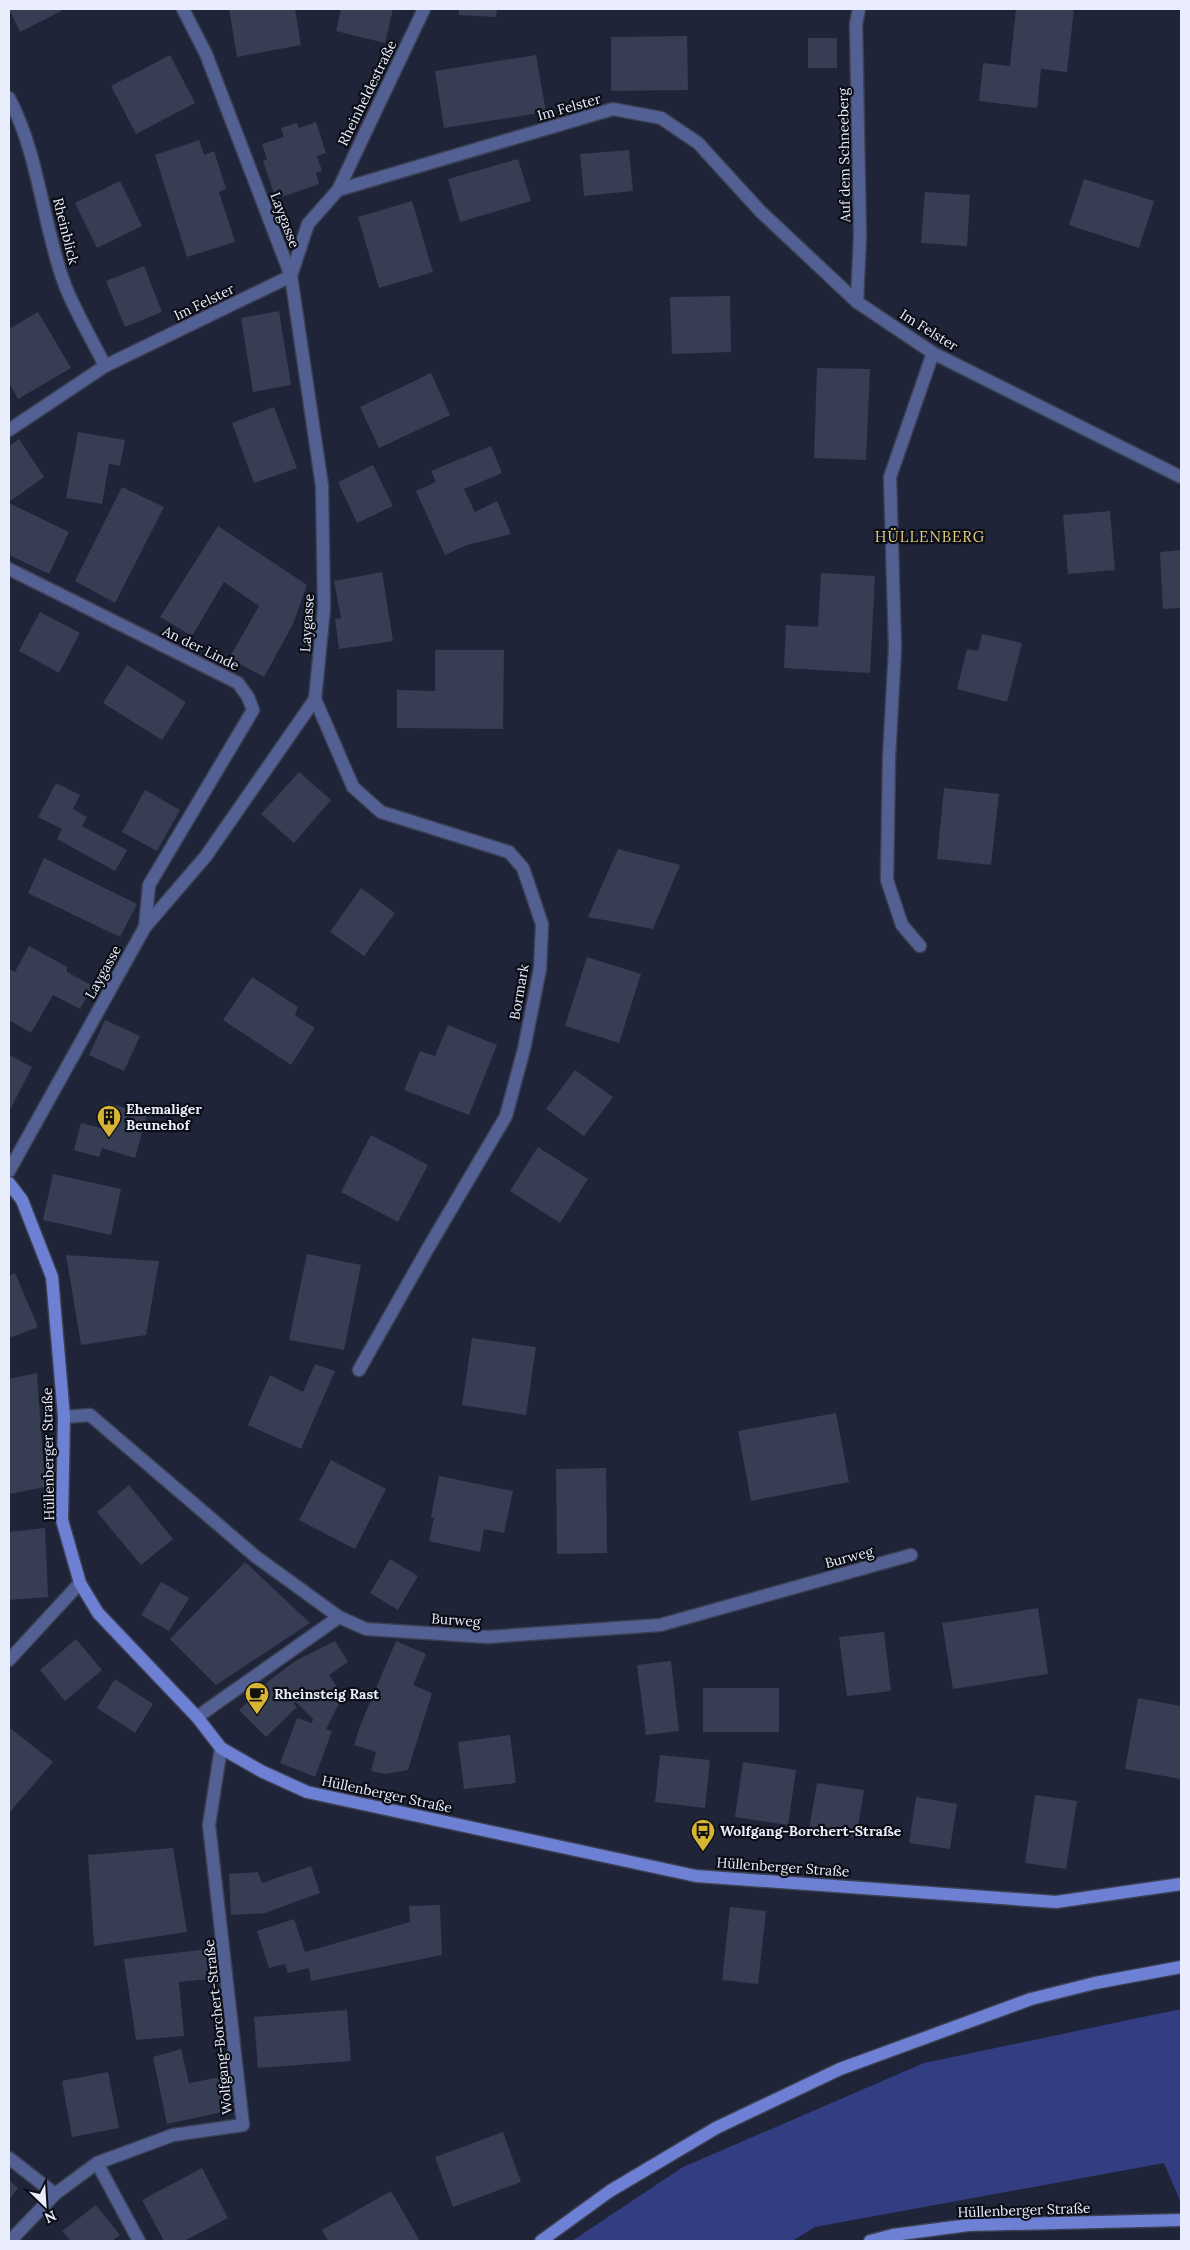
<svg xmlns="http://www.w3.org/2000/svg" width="1190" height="2250" viewBox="0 0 1190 2250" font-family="Lora,serif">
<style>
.green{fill:#323d82}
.building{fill:#373d53}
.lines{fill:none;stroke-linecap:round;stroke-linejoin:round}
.lane-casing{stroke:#3b4053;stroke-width:15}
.street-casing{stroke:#3b4053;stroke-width:15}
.secondary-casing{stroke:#3b4053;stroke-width:15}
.lane{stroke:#536094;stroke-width:12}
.street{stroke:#536094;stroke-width:12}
.secondary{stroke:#6d80d4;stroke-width:12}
.labels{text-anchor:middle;stroke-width:4.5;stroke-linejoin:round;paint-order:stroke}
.street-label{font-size:14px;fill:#eaeefc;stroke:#0b0e17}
.poi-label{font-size:14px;font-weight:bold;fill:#eaeefc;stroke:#0b0e17;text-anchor:start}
.neighbourhood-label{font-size:15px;letter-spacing:1px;fill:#e4cc7f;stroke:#0b0e17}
</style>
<rect width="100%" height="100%" fill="#1f2438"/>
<polygon class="green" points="1181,2009 1181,2203 1164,2163 815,2227 792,2241 572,2241 683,2167 924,2063"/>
<g class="building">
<polygon points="9,9 65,9 20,32"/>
<polygon points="229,9 295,9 301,45 237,57"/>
<polygon points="341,9 393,9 385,43 336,31"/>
<polygon points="459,9 497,9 496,17 459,15"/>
<polygon points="1016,9 1074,9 1067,72 1041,69 1037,108 979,101 983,63 1010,66"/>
<polygon points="687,36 688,90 611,91 611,37"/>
<rect x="808" y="38" width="29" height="30"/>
<polygon points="170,55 195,103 136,134 111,86"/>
<polygon points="536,55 546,112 444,128 435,71"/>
<polygon points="316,122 326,153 317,156 322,171 316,173 319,184 276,199 263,161 267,159 262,144 284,137 281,128 297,123 299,128"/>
<polygon points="199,140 204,155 214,151 226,189 219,192 235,242 187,257 155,155"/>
<polygon points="629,150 633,191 584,196 580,154"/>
<polygon points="518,159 531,201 460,222 448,179"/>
<polygon points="1084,179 1154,201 1139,248 1069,225"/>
<polygon points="120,181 142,226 97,248 75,203"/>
<polygon points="925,192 970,195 967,246 921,243"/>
<polygon points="412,201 433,272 379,288 358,217"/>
<polygon points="144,266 162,312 125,327 106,281"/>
<polygon points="730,296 731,352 672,354 670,297"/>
<polygon points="279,311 291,385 253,392 241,318"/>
<polygon points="38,312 71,368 18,399 9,383 9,329"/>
<polygon points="817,368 870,369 866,460 814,458"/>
<polygon points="431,373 450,415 379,448 360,407"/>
<polygon points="274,407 297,468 254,483 232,423"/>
<polygon points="78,432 125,440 120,466 109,464 102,504 66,498"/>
<polygon points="19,439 44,477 9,502 9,446"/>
<polygon points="491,446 502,473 464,489 475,512 497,501 511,534 467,545 445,555 416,491 436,482 431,471"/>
<polygon points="373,465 393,506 357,523 338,482"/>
<polygon points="122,487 164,507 115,603 75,581"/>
<polygon points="9,503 69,532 49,574 9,555"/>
<polygon points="1110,511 1115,570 1068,574 1063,515"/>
<polygon points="218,526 307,585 293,624 264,677 229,658 259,606 224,582 192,636 160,617"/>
<polygon points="1181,550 1181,608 1163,609 1160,552"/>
<polygon points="382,572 393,641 339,649 335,619 341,618 334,581"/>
<polygon points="821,573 875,576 870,673 784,668 786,625 818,627"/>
<polygon points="40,612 80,633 59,673 19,651"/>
<polygon points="982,634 1022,643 1007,702 957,689 967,649 978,651"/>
<polygon points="435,650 504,650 503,729 397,728 397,690 435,691"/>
<polygon points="127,665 186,702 162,740 103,703"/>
<polygon points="299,772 331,800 294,843 261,814"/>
<polygon points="56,783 80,795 73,809 87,817 82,826 127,850 115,871 57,839 62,829 38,817"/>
<polygon points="944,788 999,794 991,865 937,859"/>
<polygon points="145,790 180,810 157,851 122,832"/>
<polygon points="618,849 680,865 653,929 588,917"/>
<polygon points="44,858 137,904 120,937 28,893"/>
<polygon points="361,888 395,913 364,956 330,932"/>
<polygon points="29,946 67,967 67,972 93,986 80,1009 53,995 31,1033 9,1020 9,969 15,972"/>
<polygon points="587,957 641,974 619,1043 565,1026"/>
<polygon points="252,977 298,1007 295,1015 315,1028 291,1065 223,1020"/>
<polygon points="105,1020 140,1036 124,1071 89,1055"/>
<polygon points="448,1025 497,1045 469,1115 404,1090 420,1051 435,1056"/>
<polygon points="9,1055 32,1067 9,1112"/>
<polygon points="575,1070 613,1097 584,1136 546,1109"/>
<polygon points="108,1103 147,1114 135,1158 102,1148 99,1157 74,1150 81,1123 101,1128"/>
<polygon points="371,1135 428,1165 398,1222 341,1192"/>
<polygon points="538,1147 588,1179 560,1223 510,1191"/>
<polygon points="53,1174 121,1189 111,1235 43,1220"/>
<polygon points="307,1254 361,1265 344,1350 289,1340"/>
<polygon points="66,1255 159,1261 146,1335 81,1345"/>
<polygon points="15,1273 38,1327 9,1338 9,1276"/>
<polygon points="472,1338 536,1347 526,1415 462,1405"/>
<polygon points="315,1364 335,1371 301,1449 248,1425 270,1375 303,1392"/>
<polygon points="37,1373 45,1487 9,1494 9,1379"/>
<polygon points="836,1413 849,1482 751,1501 738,1431"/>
<polygon points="331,1460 386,1489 355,1549 299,1520"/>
<polygon points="606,1468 607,1553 557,1554 556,1469"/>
<polygon points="439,1476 513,1491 504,1533 484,1529 480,1552 429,1541 434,1518 431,1517"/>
<polygon points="129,1485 173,1539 141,1565 97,1512"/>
<polygon points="45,1528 48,1597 9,1600 9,1532"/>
<polygon points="390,1559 418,1576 398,1610 370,1593"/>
<polygon points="245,1562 310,1623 216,1685 170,1639"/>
<polygon points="161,1582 189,1598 169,1631 141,1615"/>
<polygon points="1038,1608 1048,1674 953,1689 942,1623"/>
<polygon points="884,1632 891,1691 847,1696 839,1637"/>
<polygon points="76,1639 102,1670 65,1701 40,1670"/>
<polygon points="335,1641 348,1662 329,1675 343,1696 326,1729 332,1731 315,1777 280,1763 297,1718 312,1723 313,1719 296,1702 293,1703 297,1707 266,1737 239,1710 270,1680 295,1661"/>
<polygon points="396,1641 426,1654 413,1685 432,1693 408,1770 386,1774 371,1771 376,1752 354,1745 360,1726"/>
<polygon points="671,1661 679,1731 646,1735 637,1665"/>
<polygon points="115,1679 153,1704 135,1733 97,1708"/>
<rect x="703" y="1688" width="76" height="44"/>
<polygon points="1138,1698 1181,1706 1181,1779 1125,1769"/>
<polygon points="9,1727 53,1762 9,1813"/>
<polygon points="510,1735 516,1783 464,1789 458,1742"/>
<polygon points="660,1755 710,1760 705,1808 655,1802"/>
<polygon points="743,1762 796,1770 788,1825 735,1817"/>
<polygon points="817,1783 864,1790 856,1838 809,1830"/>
<polygon points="1035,1795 1077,1801 1066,1869 1025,1863"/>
<polygon points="916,1797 957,1804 950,1849 909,1843"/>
<polygon points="173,1848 187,1932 94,1946 88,1855"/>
<polygon points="311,1866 320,1893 265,1913 231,1915 229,1874 258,1872 262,1883"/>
<polygon points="440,1905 442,1955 311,1981 309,1968 288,1973 285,1964 269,1968 257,1931 294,1919 305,1952 410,1922 409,1906"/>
<polygon points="730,1907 766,1911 758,1984 722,1980"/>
<polygon points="216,1948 220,1978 179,1982 184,2036 136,2040 124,1959"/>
<polygon points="347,2010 351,2061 258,2068 254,2017"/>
<polygon points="181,2049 189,2083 226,2076 227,2111 167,2124 153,2057"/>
<polygon points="108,2072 119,2128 72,2137 62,2081"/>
<polygon points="503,2132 521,2182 453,2207 435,2157"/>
<polygon points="202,2168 228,2218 184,2241 164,2241 142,2200"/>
<polygon points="9,2180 18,2188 9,2200"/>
<polygon points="391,2191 420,2241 328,2241 322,2230"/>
<polygon points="96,2205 120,2235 112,2241 71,2241 62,2231"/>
</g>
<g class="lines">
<defs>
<g id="lane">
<polyline points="920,946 902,925 887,880 889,758 895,648 890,477 933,353"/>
<polyline points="97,2163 139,2241"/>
</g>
<g id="street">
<path d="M9 98C38 153 42 218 62 277 71 305 92 339 105 366"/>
<polyline points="338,190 424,9"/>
<polyline points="857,302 860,236 856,24 859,9"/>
<polyline points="9,430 105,366 291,276 308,224 338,190 613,109 661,118 698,143 760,211 857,302 933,353 1181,477"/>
<polyline points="9,569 238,683 248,697 253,710 149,885 145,927"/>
<polyline points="315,699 353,787 381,812 509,852 523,868 542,924 540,969 524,1049 506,1116 427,1250 359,1370"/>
<polyline points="9,1171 145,927 206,856 315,699 324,608 322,486 291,276 206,54 183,9"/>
<polyline points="64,1417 90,1415 255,1556 339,1617 366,1629 488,1637 660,1625 911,1555"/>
<polyline points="9,1660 80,1583"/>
<polyline points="197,1717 339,1617"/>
<polyline points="9,2158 55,2194"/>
<polyline points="10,2241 55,2194 97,2163 173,2135 243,2125 209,1825 221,1748"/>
</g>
<g id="secondary">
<polyline points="9,1183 22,1200 52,1277 64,1417 62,1520 80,1583 98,1613 197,1717 221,1748 261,1771 307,1792 696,1876 1056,1902 1181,1884"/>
<polyline points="541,2241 610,2191 716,2128 840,2069 1031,1999 1095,1983 1181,1967"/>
<polyline points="870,2241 893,2235 969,2225 1181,2220"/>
</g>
</defs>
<use href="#lane" class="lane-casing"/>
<use href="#street" class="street-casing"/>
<use href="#secondary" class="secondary-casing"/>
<use href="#lane" class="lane"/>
<use href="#street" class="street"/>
<use href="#secondary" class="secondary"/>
</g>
<defs>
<symbol id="building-pin" viewBox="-11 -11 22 30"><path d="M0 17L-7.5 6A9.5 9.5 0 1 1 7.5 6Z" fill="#d7b434" stroke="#0b0e17"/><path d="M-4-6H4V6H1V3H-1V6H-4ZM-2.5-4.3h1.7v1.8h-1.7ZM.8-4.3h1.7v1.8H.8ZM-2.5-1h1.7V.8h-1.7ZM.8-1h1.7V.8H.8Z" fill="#111"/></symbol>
<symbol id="cafe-pin" viewBox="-11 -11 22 30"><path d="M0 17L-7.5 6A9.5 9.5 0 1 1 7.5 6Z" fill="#d7b434" stroke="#0b0e17"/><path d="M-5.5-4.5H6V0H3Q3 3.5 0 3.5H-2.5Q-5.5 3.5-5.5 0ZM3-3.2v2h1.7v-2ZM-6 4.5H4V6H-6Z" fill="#111"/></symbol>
<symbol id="bus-pin" viewBox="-11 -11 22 30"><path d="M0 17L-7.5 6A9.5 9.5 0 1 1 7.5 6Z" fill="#d7b434" stroke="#0b0e17"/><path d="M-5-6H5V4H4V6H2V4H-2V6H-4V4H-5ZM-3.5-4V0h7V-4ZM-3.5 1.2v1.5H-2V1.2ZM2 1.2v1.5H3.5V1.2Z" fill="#111"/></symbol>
</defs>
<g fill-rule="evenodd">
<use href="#building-pin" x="95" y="1103" width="28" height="38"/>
<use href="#cafe-pin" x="243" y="1680" width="28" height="38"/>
<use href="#bus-pin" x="689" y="1817" width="28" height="38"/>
</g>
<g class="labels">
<g class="street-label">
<text transform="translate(367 93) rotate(-64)" y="5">Rheinheldestraße</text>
<text transform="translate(569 107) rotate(-16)" y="5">Im Felster</text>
<text transform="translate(844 155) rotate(-91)" y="5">Auf dem Schneeberg</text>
<text transform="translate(285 220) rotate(69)" y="5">Laygasse</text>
<text transform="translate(66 231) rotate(76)" y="5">Rheinblick</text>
<text transform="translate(204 302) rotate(-26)" y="5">Im Felster</text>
<text transform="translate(929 330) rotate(32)" y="5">Im Felster</text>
<text transform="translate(307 623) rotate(-86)" y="5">Laygasse</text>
<text transform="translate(201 648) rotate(26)" y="5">An der Linde</text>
<text transform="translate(103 972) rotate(-61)" y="5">Laygasse</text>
<text transform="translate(519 992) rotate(-80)" y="5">Bormark</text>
<text transform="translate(48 1454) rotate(-91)" y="5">Hüllenberger Straße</text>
<text transform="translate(849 1557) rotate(-15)" y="5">Burweg</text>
<text transform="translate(456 1620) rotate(4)" y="5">Burweg</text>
<text transform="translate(387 1794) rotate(12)" y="5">Hüllenberger Straße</text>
<text transform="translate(783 1867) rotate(4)" y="5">Hüllenberger Straße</text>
<text transform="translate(218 2027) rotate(-96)" y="5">Wolfgang-Borchert-Straße</text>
<text transform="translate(1024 2210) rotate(-2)" y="5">Hüllenberger Straße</text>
</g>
<g class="poi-label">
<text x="126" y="1114">Ehemaliger<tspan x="126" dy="16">Beunehof</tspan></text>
<text x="274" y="1699">Rheinsteig Rast</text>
<text x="720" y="1836">Wolfgang-Borchert-Straße</text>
</g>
<g class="neighbourhood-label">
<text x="930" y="542">HÜLLENBERG</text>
</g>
</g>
<rect width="1190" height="2250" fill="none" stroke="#eaeefc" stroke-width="20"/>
<g transform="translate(45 2205) rotate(155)" stroke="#0b0e17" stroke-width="4" paint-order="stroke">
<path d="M0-4L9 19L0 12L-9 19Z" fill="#eaeefc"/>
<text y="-8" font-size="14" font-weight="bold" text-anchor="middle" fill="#eaeefc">N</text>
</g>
</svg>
